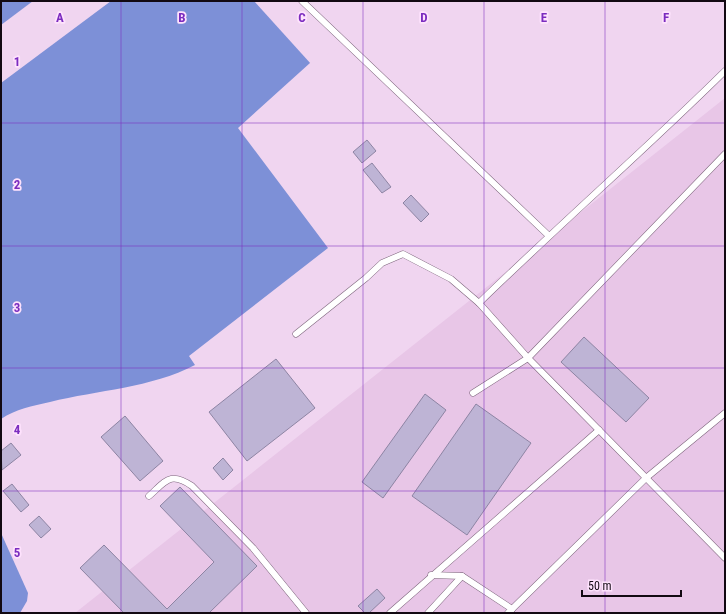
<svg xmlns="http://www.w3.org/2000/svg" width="726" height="614" viewBox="0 0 726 614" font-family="'Roboto Condensed',sans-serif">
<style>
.built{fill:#e8c6e7}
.water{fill:#7d90d7}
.pier{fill:#f0d5f0}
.building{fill:#beb4d5;stroke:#8d84a3}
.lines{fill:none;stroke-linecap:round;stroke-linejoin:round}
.lane-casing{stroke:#7e657d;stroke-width:7}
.lane{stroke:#fff;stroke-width:6}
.grid{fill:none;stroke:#7b2cbf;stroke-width:1;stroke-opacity:0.55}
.grid-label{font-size:13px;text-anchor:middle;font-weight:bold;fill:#7b2cbf;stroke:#fee2fd;stroke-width:3.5;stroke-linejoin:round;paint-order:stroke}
</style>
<rect width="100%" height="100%" fill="#f0d5f0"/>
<polygon class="built" points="725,98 725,613 75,613 532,251"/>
<g class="water">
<path d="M1 1H419L310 63 238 128 328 248 189 356 195 365C151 388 98 390 50 402 32 406 16 409 1 419Z"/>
<polygon points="1,533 28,593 27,601 20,613 1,613"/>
</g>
<g class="pier">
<polygon points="33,1 111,1 1,83 1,25"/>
<polygon points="254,1 421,1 311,64"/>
</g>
<g class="building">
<polygon points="367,140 376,151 362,163 353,152"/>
<polygon points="372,163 391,187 382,193 363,170"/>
<polygon points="411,195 429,214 421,222 403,203"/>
<polygon points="584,337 649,398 626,422 561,362"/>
<polygon points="276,359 315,408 247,461 209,412"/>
<polygon points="425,394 446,410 383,498 362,482"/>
<polygon points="476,404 531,443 467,535 412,496"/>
<polygon points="125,416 163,461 140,481 101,437"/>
<polygon points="11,443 21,455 2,470 1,451"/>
<polygon points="223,458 233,470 223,480 213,468"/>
<polygon points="12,484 29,505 21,512 3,491"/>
<polygon points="180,487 257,566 209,613 124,613 80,568 104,545 167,609 214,562 160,506"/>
<polygon points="39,516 51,529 41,538 29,525"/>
<polygon points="377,589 385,598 369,613 365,613 358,606"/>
</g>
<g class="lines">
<defs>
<g id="lane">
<polyline points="302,1 548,235"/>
<path d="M479 303C560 224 645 150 725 71"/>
<polyline points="296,334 366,278 382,263 403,254 451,279 479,303 528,358 725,558"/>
<polyline points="473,393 528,358 725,154"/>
<path d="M149 496C166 481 170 471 192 486L253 548 306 613"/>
<polyline points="431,575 462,576 512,609"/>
<polyline points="390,613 599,430"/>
<polyline points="428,613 462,576"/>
<polyline points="508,613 646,478 725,413"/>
</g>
</defs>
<use href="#lane" class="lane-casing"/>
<use href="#lane" class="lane"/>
</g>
<path class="grid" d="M121 1V613M242 1V613M363 1V613M484 1V613M605 1V613M1 123H725M1 246H725M1 368H725M1 491H725"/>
<g class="grid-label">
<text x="60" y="22">A</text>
<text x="182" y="22">B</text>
<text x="302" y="22">C</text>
<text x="424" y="22">D</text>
<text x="544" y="22">E</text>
<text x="666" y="22">F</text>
<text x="17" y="66">1</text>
<text x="17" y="189">2</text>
<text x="17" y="312">3</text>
<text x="17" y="434">4</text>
<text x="17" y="557">5</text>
</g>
<rect width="726" height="614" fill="none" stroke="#120912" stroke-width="4"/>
<path d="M582 590v6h99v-6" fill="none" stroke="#120912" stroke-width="2"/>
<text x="588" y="590" font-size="12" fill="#120912" stroke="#fee2fd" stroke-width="3" paint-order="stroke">50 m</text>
</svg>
